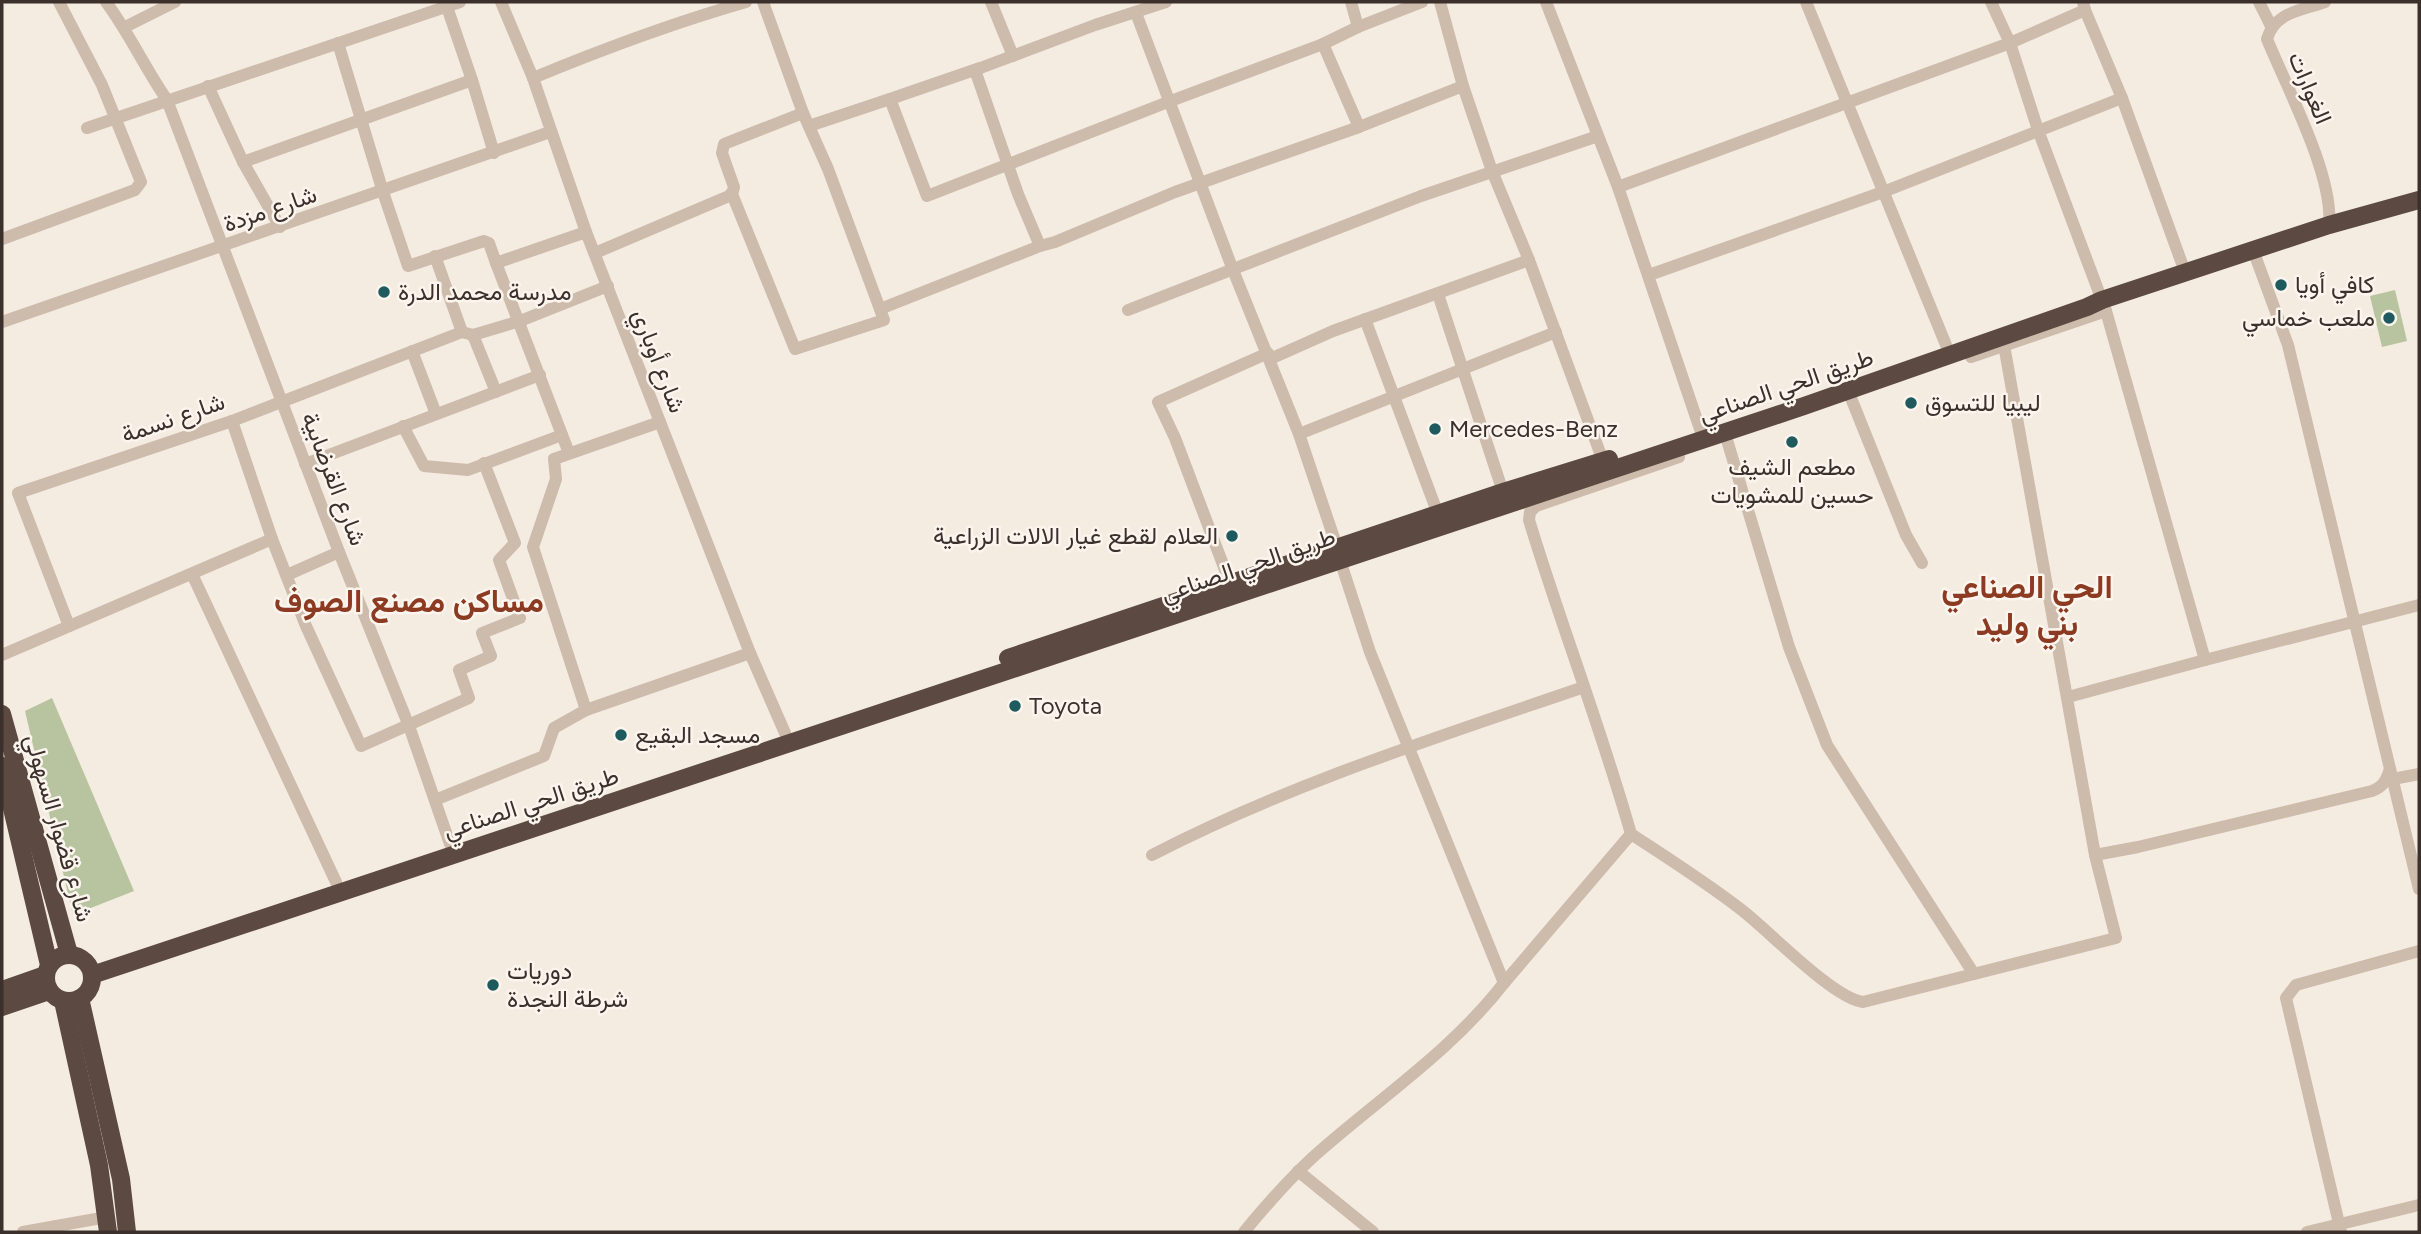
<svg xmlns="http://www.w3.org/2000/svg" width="2421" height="1234" viewBox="0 0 2421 1234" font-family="Figtree,Vazirmatn,sans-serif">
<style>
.green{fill:#b8c4a0}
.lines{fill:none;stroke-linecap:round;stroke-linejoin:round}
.minor{stroke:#cdbbac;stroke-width:12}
.highway{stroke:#5c4a42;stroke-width:18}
.poi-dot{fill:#1f5a5e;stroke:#fbf5ee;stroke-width:2.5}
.labels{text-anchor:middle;stroke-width:5;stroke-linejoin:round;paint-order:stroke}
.street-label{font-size:24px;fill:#3b302b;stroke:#fbf5ee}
.poi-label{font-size:24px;fill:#3b302b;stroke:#fbf5ee;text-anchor:start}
.district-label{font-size:32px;font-weight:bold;fill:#8c3b22;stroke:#fbf5ee}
</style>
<rect width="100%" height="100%" fill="#f4ebe1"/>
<g class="green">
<polygon points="2395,290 2407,341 2382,347 2370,296"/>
<polygon points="52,698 134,891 73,915 25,711"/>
</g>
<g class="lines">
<g class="minor">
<path d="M106 2C129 33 145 68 167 100L339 552 409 726 450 844"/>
<polyline points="501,2 533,78 586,232 750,653 785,733"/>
<polyline points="991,2 1013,56"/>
<polyline points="1166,2 1095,25 975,70 1018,194 1040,246 1055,242 1175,192 1359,127"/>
<polyline points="1440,2 1463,86 1492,171 1529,260 1603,461"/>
<polyline points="1546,2 1618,187 1700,429"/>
<polyline points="1806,2 1946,345"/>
<polyline points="1991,2 2010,43 2038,130 2106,311 2205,660"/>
<polyline points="2083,2 2085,10 2122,98 2185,272"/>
<polyline points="2259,2 2271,26"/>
<path d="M2325 2C2300 11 2275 12 2267 39 2286 86 2334 176 2329 225"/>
<polyline points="447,7 472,80 494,153"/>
<polyline points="1136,13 1233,270 1299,434 1337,547"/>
<polyline points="125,27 175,2"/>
<polyline points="1358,27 1422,2"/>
<polyline points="338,43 383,192 408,266 484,241 489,243 496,263 586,232"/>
<polyline points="1323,44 1359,127 1463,86"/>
<path d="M533 78C603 49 673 23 746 2"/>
<polyline points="208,86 243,162"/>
<polyline points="890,99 980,68"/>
<polyline points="809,126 890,99 927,196 1168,102 1323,44 1358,27 1351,2"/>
<polyline points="87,128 460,2"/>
<polyline points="1618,187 2010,43 2085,10"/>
<polyline points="732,194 795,349 884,320 828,169 803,113 763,2"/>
<polyline points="280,227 243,162 472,80"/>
<polyline points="2,239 135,190 141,182 102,85 59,2"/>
<polyline points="2253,250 2288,345 2419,889"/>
<polyline points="595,253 729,196 733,191 734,187 722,153 724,144 803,113"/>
<polyline points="435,256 462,332"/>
<polyline points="496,263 569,453"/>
<polyline points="1649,275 1883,192 2122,98"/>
<polyline points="1438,294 1503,492"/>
<polyline points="880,309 1040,246"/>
<polyline points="1128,310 1421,196 1598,136"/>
<polyline points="1365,319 1438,514"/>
<polyline points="2,322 550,132"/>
<polyline points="473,335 520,321 608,286"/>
<polyline points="473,335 496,392"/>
<polyline points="412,351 436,414"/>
<polyline points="1971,357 2106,311"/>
<polyline points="1270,359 1333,331 1529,260"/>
<polyline points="1851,398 1906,535 1922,563"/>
<polyline points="232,421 272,539 306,626 361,746 469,698 459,670 491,656 482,633 520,618 499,560 515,543 484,463"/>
<polyline points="403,426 424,466 468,470 562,435"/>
<polyline points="1299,434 1556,332"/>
<polyline points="1727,440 1789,647 1827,745 1974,974"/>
<polyline points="305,464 540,375"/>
<path d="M1340 560 1370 652 1504 983 1631 834C1601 728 1561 625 1529 520L1530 512 1536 506 1679 457"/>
<polyline points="192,574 336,882"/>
<polyline points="287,575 339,552"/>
<polyline points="1230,583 1175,438 1158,402 1268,353"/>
<polyline points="69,626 18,493 232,421 462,332 473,335"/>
<polyline points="2,655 272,539"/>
<polyline points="2068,697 2205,660 2419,605"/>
<polyline points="586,710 750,653"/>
<polyline points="2393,779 2419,774"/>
<polyline points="435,800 544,756 554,728 586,710 533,547 556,479 554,459 660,422"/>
<path d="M1631 834C1669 859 1707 883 1743 911 1770 932 1833 998 1863 1002L2116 938 2095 855 2004 345"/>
<path d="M1152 855C1289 784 1438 737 1584 687"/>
<path d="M2095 855 2138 847 2372 791C2384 786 2386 781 2390 769"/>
<polyline points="1298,1171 1373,1232"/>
<polyline points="23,1232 107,1217"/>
<path d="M1244 1232C1268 1203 1293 1174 1321 1150 1384 1095 1453 1049 1504 983"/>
<polyline points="2307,1232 2419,1205"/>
<polyline points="2341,1232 2286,998 2296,985 2419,951"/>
</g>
<g class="highway">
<polyline points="1008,658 1503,492 1609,459"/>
<polyline points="2,714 69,954"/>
<polyline points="2,766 49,965"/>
<circle cx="69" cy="978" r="23"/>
<polyline points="92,975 1804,406 2087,307 2102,300 2329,225 2419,200"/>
<polyline points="2,990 45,975"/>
<polyline points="80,998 121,1179 127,1232"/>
<polyline points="63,1001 99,1165 108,1232"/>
<polyline points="2,1007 49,991"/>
</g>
</g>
<g class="poi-dot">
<circle cx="2281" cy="285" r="7"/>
<circle cx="384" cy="292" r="7"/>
<circle cx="2389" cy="318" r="7"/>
<circle cx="1911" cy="403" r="7"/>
<circle cx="1435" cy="429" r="7"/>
<circle cx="1792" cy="442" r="7"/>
<circle cx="1232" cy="536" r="7"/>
<circle cx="1015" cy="706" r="7"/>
<circle cx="621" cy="735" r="7"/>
<circle cx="493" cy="985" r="7"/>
</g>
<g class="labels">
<g class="street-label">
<text transform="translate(2310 88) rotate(67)" y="8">الغوارات</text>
<text transform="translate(270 209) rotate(-19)" y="8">شارع مزدة</text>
<text transform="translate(659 361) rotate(69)" y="8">شارع أوباري</text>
<text transform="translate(1786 386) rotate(-19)" y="8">طريق الحي الصناعي</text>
<text transform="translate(173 418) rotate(-19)" y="8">شارع نسمة</text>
<text transform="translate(334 479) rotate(69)" y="8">شارع القرضابية</text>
<text transform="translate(1248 565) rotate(-19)" y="8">طريق الحي الصناعي</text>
<text transform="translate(531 803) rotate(-18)" y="8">طريق الحي الصناعي</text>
<text transform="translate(59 828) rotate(74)" y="8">شارع قضوار السهولي</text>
</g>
<g class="poi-label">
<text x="2295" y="293">كافي أويا</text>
<text x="398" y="300">مدرسة محمد الدرة</text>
<text x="2375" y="326" text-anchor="end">ملعب خماسي</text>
<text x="1925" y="411">ليبيا للتسوق</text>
<text x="1449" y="437">Mercedes-Benz</text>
<text x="1792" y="475" text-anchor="middle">مطعم الشيف<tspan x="1792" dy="28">حسين للمشويات</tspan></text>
<text x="1218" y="544" text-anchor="end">العلام لقطع غيار الالات الزراعية</text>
<text x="1029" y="714">Toyota</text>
<text x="635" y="743">مسجد البقيع</text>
<text x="507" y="979">دوريات<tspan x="507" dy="28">شرطة النجدة</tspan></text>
</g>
<g class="district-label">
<text x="2027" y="598">الحي الصناعي<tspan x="2027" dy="37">بني وليد</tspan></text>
<text x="409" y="612">مساكن مصنع الصوف</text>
</g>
</g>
<rect width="2421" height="1234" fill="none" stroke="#3b302b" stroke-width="7"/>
</svg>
